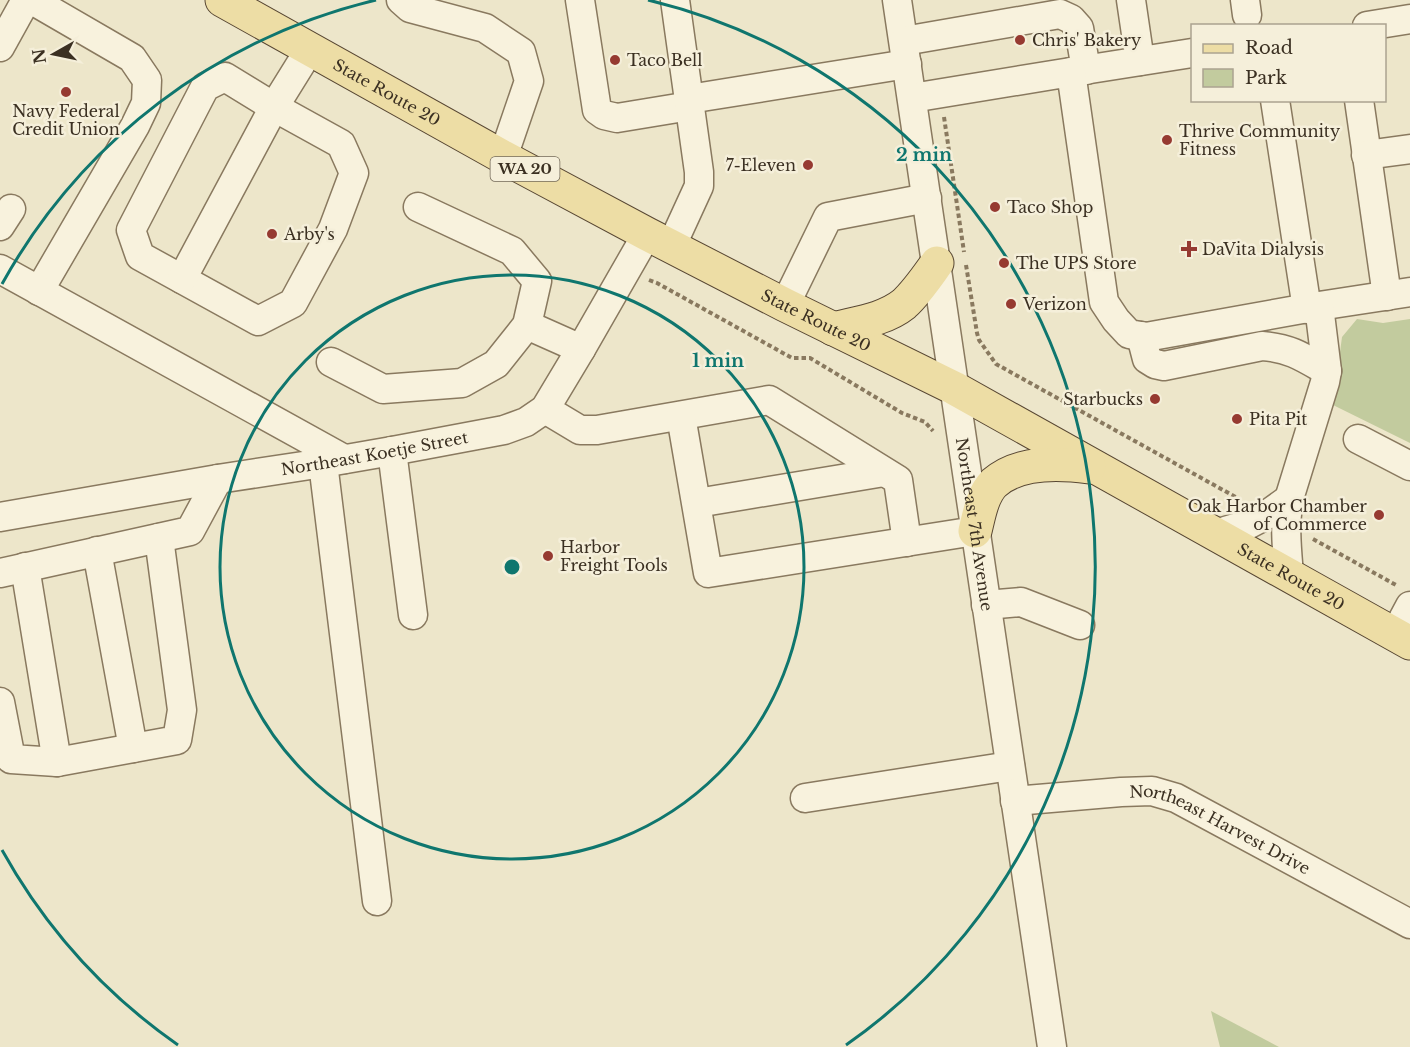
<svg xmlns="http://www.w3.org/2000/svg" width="1410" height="1047" viewBox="0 0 1410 1047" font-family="'Libre Baskerville',serif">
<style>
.green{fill:#c2cb9e}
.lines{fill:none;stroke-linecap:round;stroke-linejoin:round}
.minor-casing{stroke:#89795f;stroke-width:31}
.major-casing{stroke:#584733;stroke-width:35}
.path{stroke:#89795f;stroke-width:4;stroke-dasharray:4.5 3;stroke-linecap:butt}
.minor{stroke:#f8f2dd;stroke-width:28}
.major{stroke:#eddda5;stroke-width:33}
.ring{fill:none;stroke:#0f766e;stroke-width:3}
.poi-dot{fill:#963a31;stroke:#f5efda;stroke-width:2}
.labels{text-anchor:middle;stroke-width:5;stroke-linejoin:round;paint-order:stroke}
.shield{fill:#f5efda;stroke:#736959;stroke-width:1.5}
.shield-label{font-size:15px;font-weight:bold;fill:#3b3022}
.poi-label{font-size:16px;fill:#3b3022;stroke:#f5efda;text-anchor:start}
.street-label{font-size:16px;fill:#3b3022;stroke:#f5efda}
.centre{fill:#0f766e;stroke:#f5efda;stroke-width:3}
.ring-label{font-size:18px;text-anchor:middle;font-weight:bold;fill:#0f766e;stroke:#f5efda;stroke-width:5;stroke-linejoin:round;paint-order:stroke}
</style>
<rect width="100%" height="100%" fill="#ede6ca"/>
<g class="green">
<polygon points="1357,319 1383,323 1410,319 1410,443 1333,405 1342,337"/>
<polygon points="1211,1011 1279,1047 1220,1047"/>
</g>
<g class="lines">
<defs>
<g id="minor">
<polyline points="32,0 132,58 147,80 146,103 135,126 39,291"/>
<polyline points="401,0 410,8 485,28 521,52 529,81 503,157"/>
<polyline points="580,0 597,110 604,115 617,118 690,106"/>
<path id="s1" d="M897 0 1052 1047"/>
<polyline points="1131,0 1140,61"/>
<polyline points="1245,0 1247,15"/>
<polyline points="1367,26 1410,19"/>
<polyline points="904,41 1060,14 1071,19 1079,28 1086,70"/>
<polyline points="0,47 26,0"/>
<polyline points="1071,72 1192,53"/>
<polygon points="225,77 274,107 341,144 354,173 333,229 293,303 258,321 140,256 131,230 205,87"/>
<polyline points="912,98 1071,72 1104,302 1116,320 1129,334 1146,337 1319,306 1410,292"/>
<polyline points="689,99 907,64"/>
<polyline points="1275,100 1307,309"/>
<polyline points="1359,100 1387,296"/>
<polyline points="1366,155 1410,149"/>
<polyline points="0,226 11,209"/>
<polyline points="671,247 699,186 699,172 675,0"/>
<polyline points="0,269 344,459"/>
<polyline points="182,279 274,107 310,49"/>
<polyline points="785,305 828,217 927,198"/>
<polyline points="527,325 581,349"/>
<path d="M1141 336 1147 359 1155 364 1164 366 1262 346C1290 348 1303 357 1327 371"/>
<polyline points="331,362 383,389 462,383 496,364 527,325 537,281 512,251 418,207"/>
<polyline points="545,409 580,430 597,430 769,400 898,480 907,542"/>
<polyline points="681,416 708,573 975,531"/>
<polyline points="1358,439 1410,466"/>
<polyline points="392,451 413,615"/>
<polyline points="323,463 377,901"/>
<polyline points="1289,499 1325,382 1327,371 1319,306"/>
<polyline points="697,503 884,472"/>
<path id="s2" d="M0 517 218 479 323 463 392 451 504 430 526 422 545 409 581 349 647 234"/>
<path d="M1215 534 1249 524 1268 514 1289 499C1284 525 1287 550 1289 575"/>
<polyline points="97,551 133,748"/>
<polyline points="25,567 57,762"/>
<polyline points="0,573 190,531 218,479"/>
<polyline points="986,605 1021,602 1080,625"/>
<polyline points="1395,634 1410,606"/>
<polyline points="0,702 11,759 57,762 177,740 182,710 159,538"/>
<polyline points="805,798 1010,766"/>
<path id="s3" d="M1015 801 1121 792 1152 791 1176 798 1410 924"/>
</g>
<g id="major">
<path id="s4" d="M222 0 503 157 647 234 785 305 954 388 1410 643"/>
<path d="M833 329C856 323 884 320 904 304 917 292 927 277 937 263"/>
<path d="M975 531C979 515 982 495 994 483 1019 461 1059 463 1089 467"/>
</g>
</defs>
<use href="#minor" class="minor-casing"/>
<use href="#major" class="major-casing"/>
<g class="path">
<polyline points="944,117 964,252"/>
<polyline points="966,265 977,333 979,340 996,364 1241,500"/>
<polyline points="649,280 657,283 792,358 810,358 902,413 925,422 933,431"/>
<polyline points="1313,539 1396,585"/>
</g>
<use href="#minor" class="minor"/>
<use href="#major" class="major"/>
</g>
<g class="ring">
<circle cx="512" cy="567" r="292"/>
<path d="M178 1045A583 583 0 0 1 2 850M2 284A583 583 0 0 1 376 0M648 0A583 583 0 0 1 846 1045"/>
</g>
<g class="poi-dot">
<circle cx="1020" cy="40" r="6"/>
<circle cx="615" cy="60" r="6"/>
<circle cx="66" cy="92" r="6"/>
<circle cx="1167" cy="140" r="6"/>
<circle cx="808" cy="165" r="6"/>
<circle cx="995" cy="207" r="6"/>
<circle cx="272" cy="234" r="6"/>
<path d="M1186 240h6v6h6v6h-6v6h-6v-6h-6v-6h6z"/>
<circle cx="1004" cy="263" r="6"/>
<circle cx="1011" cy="304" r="6"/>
<circle cx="1155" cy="399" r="6"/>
<circle cx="1237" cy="419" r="6"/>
<circle cx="1379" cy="515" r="6"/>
<circle cx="548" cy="556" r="6"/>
</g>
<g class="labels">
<rect class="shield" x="490.5" y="157" width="69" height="24" rx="4.5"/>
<g class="shield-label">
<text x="525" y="174">WA 20</text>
</g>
<g class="poi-label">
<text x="1032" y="46">Chris' Bakery</text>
<text x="627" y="66">Taco Bell</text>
<text x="66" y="117" text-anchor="middle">Navy Federal<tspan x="66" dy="18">Credit Union</tspan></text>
<text x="1179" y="137">Thrive Community<tspan x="1179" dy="18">Fitness</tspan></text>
<text x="796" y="171" text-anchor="end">7-Eleven</text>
<text x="1007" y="213">Taco Shop</text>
<text x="284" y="240">Arby's</text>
<text x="1202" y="255">DaVita Dialysis</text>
<text x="1016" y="269">The UPS Store</text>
<text x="1023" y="310">Verizon</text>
<text x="1143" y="405" text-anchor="end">Starbucks</text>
<text x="1249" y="425">Pita Pit</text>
<text x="1367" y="512" text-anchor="end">Oak Harbor Chamber<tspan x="1367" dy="18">of Commerce</tspan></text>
<text x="560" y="553">Harbor<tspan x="560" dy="18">Freight Tools</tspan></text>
</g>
<g class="street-label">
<text dy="6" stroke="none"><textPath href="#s4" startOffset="189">State Route 20</textPath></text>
<text dy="6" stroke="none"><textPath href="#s4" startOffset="675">State Route 20</textPath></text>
<text dy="6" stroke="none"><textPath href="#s2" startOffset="380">Northeast Koetje Street</textPath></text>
<text dy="6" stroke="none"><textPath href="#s1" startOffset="530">Northeast 7th Avenue</textPath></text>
<text dy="6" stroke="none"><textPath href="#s4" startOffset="1215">State Route 20</textPath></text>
<text dy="6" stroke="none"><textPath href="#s3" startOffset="214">Northeast Harvest Drive</textPath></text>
</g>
</g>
<circle cx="512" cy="567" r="9" class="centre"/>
<g class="ring-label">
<text x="924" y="161">2 min</text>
<text x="718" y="367">1 min</text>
</g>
<rect x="1191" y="24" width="195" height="78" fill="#f5efda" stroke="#aba390" stroke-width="1.5"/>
<rect x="1203" y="44" width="30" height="9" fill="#eddda5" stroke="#aba390" stroke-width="1.5"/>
<text x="1245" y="54" font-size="18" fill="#3b3022">Road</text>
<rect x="1203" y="69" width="30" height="18" fill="#c2cb9e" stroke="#aba390" stroke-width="1.5"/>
<text x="1245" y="84" font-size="18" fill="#3b3022">Park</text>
<g transform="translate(54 54) rotate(261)" stroke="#f5efda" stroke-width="4.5" paint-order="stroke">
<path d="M0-4.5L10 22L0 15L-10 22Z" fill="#3b3022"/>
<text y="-9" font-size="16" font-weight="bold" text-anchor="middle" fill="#3b3022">N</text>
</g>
</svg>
